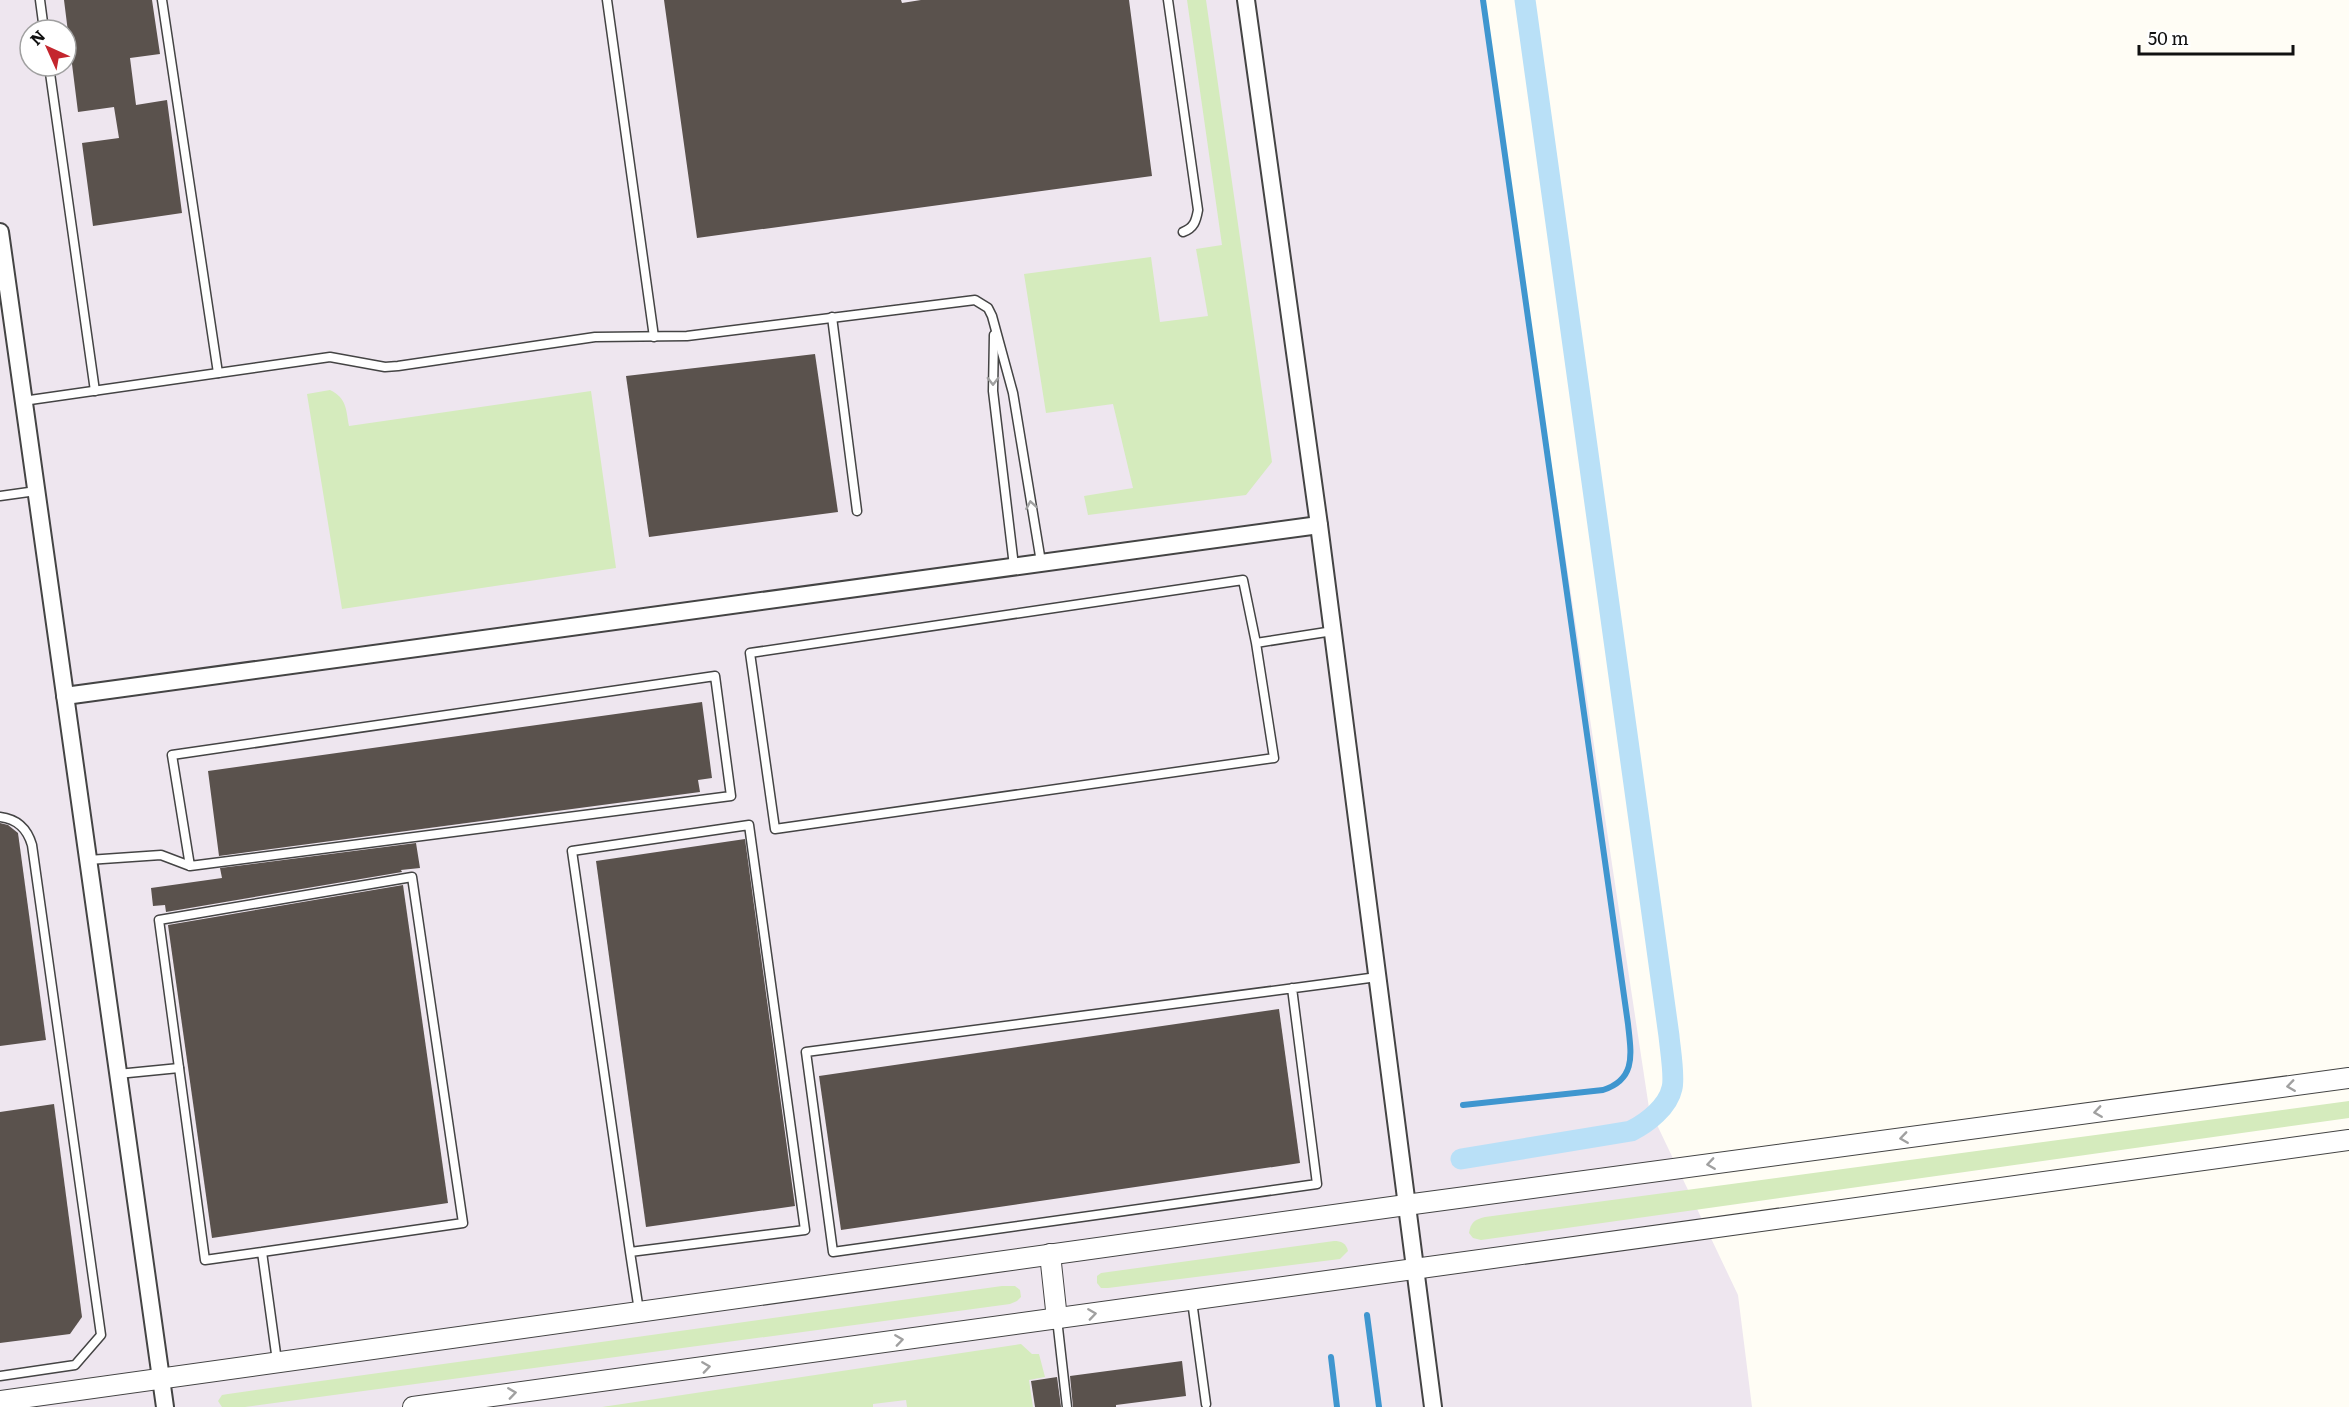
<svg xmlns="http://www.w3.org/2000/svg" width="2349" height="1407" viewBox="0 0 2349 1407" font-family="Literata,serif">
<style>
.industrial{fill:#eee6ef;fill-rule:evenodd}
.green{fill:#d5ebbd}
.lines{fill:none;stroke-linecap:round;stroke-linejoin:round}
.stream{stroke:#3f96cf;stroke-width:6}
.canal{stroke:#b9e0f7;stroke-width:21}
.building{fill:#5a524d}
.service-casing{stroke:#444;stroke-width:11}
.minor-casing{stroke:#444;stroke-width:20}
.tertiary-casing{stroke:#444;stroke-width:22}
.service{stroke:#fff;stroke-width:8}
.minor{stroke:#fff;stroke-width:16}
.tertiary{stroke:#fff;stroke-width:20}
.oneway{stroke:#a0a0a0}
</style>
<rect width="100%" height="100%" fill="#fffdf5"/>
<path class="industrial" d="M0 0H1481L1649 1108 1738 1295 1752 1407H0ZM30 30H66V66H30Z"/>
<g class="green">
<polygon points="1187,0 1206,0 1272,462 1246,495 1088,515 1084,496 1133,488 1113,404 1046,413 1024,274 1151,257 1160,322 1208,316 1196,249 1222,245"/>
<path d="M330 390C347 398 346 410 349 426L591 391 616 568 342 609 307 394Z"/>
<path d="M2349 1101V1118L1481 1240 1473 1238 1469 1233C1471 1222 1474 1220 1485 1217Z"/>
<path d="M1334 1241C1341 1241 1346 1243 1348 1251L1340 1259 1108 1288H1101L1097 1283V1276L1101 1273Z"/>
<polygon points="1002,1286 1015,1286 1020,1290 1021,1297 1017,1301 1010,1304 245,1407 222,1407 218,1401 222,1395 228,1394"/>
<polygon points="1021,1344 1032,1354 1039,1354 1045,1377 1029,1380 1033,1407 907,1407 906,1400 873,1404 873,1407 602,1407"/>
</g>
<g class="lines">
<g class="stream">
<path d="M1463 1105 1603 1090C1637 1079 1631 1053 1628 1024L1483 0"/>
<polyline points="1367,1315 1379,1407"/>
<polyline points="1331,1357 1337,1407"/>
</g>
<path class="canal" d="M1461 1159 1631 1131C1647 1123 1668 1107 1672 1088 1675 1077 1670 1048 1669 1036L1525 0"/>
</g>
<g class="building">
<polygon points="64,0 152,0 160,54 130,58 136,105 167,100 182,213 93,226 82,143 119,138 114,107 78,112"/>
<polygon points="664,0 901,0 902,3 921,0 1129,0 1152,176 697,238"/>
<polygon points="815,354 838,512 649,537 626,376"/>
<polygon points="702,702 712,778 698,780 700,792 219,856 208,771"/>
<polygon points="0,823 8,825 18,833 46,1040 0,1046"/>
<polygon points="745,839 795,1206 646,1227 596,861"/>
<polygon points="416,843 420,868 401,870 402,872 166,912 165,905 153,906 151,888 222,878 220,868"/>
<polygon points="403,885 448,1203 212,1238 168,925"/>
<polygon points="1279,1009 1300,1163 841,1230 819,1076"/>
<polygon points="54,1104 82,1317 70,1334 0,1343 0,1112"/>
<polygon points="1182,1361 1186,1396 1116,1405 1116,1407 1073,1407 1070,1376"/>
<polygon points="1057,1377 1061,1407 1035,1407 1031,1381"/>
</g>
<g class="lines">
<defs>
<g id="service">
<polyline points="40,0 44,30"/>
<polyline points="162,0 218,373"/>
<polyline points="607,0 654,337"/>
<path d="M1168 0 1198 210C1196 221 1194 228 1183 232"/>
<polyline points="49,66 95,391"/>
<polyline points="832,317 857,511"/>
<polyline points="994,335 993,391 1014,566"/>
<polyline points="23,401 330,357 385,367 398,366 595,337 687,336 975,300 988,308 992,316 1013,393 1041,562"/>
<polyline points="0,496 36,491"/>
<polyline points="1256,643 1243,580 750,653 775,829 1274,758 1256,643 1333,631"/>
<path d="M0 817C17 819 27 828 32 845L101 1335 75 1365 0 1376"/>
<polyline points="88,860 161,855 190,866 731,796 715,676 172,755 190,866"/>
<polyline points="1292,988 1317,1184 833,1252 806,1052 1340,982 1377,977"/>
<polyline points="118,1074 179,1068"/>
<polyline points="262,1252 463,1223 412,877 159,920 205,1260 262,1252 277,1361"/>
<polyline points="630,1252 805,1230 749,825 572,851 630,1252 639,1311"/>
<polyline points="1192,1301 1206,1404"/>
<polyline points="1057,1319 1067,1407"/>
</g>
<g id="minor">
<polyline points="1246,0 1319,525 1433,1407"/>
<polyline points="0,232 165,1407"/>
<polyline points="65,696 1319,525"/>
</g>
<g id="tertiary">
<polyline points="1050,1254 1057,1319"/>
<polyline points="0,1401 1406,1205 2349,1078"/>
<polyline points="413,1407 2349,1140"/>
</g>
</defs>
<use href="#service" class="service-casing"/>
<use href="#minor" class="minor-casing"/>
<use href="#tertiary" class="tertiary-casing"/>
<use href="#service" class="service"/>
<use href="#minor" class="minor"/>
<use href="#tertiary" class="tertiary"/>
</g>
<defs><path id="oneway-chevron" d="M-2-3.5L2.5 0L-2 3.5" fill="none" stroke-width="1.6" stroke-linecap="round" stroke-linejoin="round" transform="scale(1.5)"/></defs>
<g class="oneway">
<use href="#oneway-chevron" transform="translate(993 381) rotate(90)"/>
<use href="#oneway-chevron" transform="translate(1031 505) rotate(-100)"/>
<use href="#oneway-chevron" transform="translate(2291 1086) rotate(172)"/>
<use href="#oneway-chevron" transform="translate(2098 1112) rotate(172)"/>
<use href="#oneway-chevron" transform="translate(1904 1138) rotate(172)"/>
<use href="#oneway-chevron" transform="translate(1711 1164) rotate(172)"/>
<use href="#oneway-chevron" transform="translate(1092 1314) rotate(-8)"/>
<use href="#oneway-chevron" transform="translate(899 1340) rotate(-8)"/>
<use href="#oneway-chevron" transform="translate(706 1367) rotate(-8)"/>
<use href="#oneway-chevron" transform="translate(512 1393) rotate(-8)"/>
</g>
<g transform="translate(48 48) rotate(315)"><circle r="28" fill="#ffffff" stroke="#a0a0a0" stroke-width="1.5"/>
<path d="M0-4.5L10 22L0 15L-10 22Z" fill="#c4262e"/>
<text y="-9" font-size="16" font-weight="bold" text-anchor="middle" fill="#111111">N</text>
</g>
<path d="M2139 45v9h154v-9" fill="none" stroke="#111111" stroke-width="3"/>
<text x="2148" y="45" font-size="18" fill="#111111" stroke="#ffffff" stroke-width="4.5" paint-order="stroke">50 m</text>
</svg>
